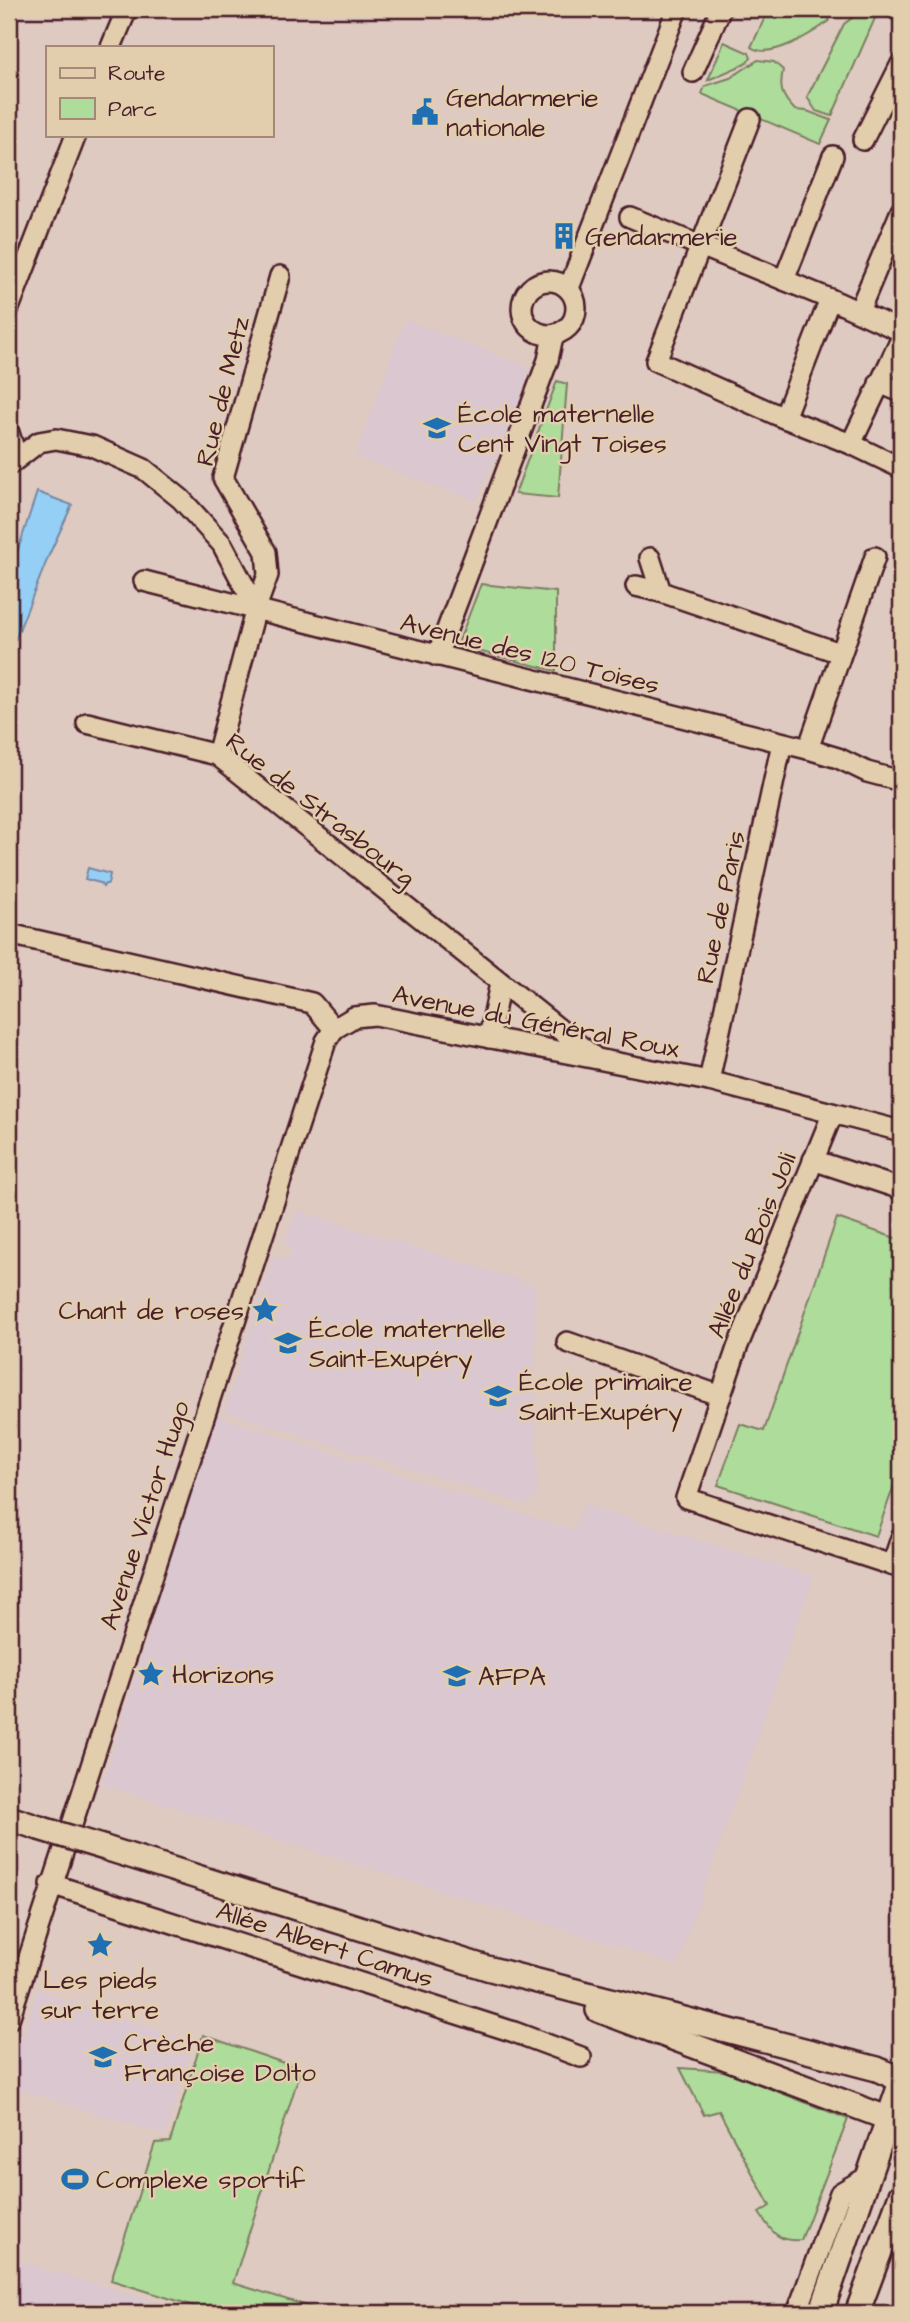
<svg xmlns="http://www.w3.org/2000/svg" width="910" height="2322" viewBox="0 0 910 2322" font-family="'Architects Daughter',sans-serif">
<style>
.built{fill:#dbc7cf}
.green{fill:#aedc9a;stroke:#7c7e62;stroke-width:2}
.water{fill:#95cff5;stroke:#7789a4;stroke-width:2}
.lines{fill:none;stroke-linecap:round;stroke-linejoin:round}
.minor-casing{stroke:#4a1f2b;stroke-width:24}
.major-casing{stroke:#4a1f2b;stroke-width:28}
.minor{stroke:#e2ceac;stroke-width:19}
.major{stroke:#e2ceac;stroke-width:23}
.major-bridge-casing{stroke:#4a1f2b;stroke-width:28;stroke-linecap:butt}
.major-bridge{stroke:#e2ceac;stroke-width:23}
.labels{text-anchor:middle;stroke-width:5;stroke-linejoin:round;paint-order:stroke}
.poi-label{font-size:26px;fill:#4a1f2b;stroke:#e2ceac;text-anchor:start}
.street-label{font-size:26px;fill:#4a1f2b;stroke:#e2ceac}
</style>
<rect width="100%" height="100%" fill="#decac1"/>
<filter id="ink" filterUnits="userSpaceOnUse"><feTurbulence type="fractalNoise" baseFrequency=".0143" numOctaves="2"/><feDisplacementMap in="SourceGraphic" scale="14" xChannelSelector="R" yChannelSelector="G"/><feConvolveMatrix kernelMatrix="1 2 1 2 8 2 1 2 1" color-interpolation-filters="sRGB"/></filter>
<g filter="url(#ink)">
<g class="built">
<polygon points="408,320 530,368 519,403 476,501 355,457 402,325"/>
<polygon points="297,1210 535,1285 537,1496 525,1505 224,1412 272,1258 289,1258 292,1249 285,1241"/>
<polygon points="215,1415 573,1530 583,1504 814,1576 677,1965 102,1785"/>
<polygon points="38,1988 72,2003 195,2042 165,2135 11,2087 11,2072"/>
<polygon points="9,2259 194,2313 9,2313"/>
</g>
<g class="green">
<path d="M769 9H830L829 21C813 33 769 61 751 47Z"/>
<polygon points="868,14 876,16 832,116 816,111 807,97 844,24 856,15 865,16"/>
<polygon points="724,42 749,53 751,58 745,64 708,80"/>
<path d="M758 60 774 62 783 70C779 88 781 96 795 110L807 111 831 120 820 144 702 94 705 86 730 78Z"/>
<polygon points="557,381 567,384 558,498 515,494"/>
<polygon points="481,584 556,592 556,671 462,647 459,641"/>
<polygon points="837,1218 901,1240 901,1466 876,1536 718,1485 740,1424 764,1431"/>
<polygon points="203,2035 301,2069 233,2283 330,2313 216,2313 111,2280 155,2143 170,2142"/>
<path d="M680 2068 725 2071 848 2119 801 2240C776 2242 772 2231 759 2213L770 2206 719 2111 704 2115Z"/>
</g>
<g class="water">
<polygon points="37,492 72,505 49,555 9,655 9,577"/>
<polygon points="88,868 110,874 108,884 105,884 103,887 100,883 85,879"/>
</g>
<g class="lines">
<defs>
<g id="minor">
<polyline points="896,9 901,11"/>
<polyline points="111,47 127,9"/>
<polyline points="693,72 721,9"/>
<polyline points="750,119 656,361 784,418 830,299"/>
<polyline points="863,140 901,64"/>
<polyline points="630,217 830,299 901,331"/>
<polyline points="784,280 833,156"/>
<circle cx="549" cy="308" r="27"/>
<polyline points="569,288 677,9"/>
<polyline points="9,308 76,135"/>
<polyline points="859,311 901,211"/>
<polyline points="879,383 901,392"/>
<polyline points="784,418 851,444 901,339"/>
<polyline points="9,433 17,458"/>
<polyline points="851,444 901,468"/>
<polyline points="9,465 39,442 56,439 92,446 144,469 181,499 222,544 256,608"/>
<polyline points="650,558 661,592 840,653"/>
<polyline points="144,581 808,749 838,758 867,772 901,781"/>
<polyline points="636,586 661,592"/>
<polyline points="437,656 548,360 553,336"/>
<polyline points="87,723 217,755 594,1057"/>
<polyline points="808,749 875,557"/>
<polyline points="217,755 256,608 268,575 266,552 223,478 280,276"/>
<polyline points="9,934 312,1003 334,1029 354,1017 375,1015 709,1081 901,1131"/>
<polyline points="489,1038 500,983"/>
<polyline points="709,1081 782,743"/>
<polyline points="832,1115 737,1348 686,1498 901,1568"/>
<polyline points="813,1160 901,1189"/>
<polyline points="567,1342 721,1396"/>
<polyline points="892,1565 901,1538"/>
<polyline points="51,1884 514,2032 581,2057"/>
<polyline points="9,2019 326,1041 334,1029"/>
<polyline points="797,2313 840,2193 867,2177"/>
</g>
<g id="major">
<polyline points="9,1818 39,1828"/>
<polyline points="105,1848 487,1968 877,2069 901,2080"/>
<polyline points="598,2010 887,2118 901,2126"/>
<polyline points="821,2313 901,2082"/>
<polyline points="857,2313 901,2195"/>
</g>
</defs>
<use href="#minor" class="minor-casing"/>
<use href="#major" class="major-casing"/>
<use href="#minor" class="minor"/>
<use href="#major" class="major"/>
<defs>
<polyline id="major-bridge" points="39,1828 105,1848"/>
</defs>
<use href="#major-bridge" class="major-bridge-casing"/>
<use href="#major-bridge" class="major-bridge"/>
</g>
</g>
<defs>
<symbol id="civic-bare" viewBox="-9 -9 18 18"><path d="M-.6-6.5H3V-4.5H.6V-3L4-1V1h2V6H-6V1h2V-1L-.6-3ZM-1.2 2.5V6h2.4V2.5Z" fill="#1f6fb2" stroke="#e2ceac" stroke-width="2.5" paint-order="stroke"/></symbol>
<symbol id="building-bare" viewBox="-9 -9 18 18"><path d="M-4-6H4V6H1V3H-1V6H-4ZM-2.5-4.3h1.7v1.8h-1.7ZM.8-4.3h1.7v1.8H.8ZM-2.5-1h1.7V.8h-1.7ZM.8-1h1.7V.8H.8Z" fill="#1f6fb2" stroke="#e2ceac" stroke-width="2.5" paint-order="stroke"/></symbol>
<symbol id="school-bare" viewBox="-9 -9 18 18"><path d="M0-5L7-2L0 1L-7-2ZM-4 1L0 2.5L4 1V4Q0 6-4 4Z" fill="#1f6fb2" stroke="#e2ceac" stroke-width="2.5" paint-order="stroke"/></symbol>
<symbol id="sight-bare" viewBox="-9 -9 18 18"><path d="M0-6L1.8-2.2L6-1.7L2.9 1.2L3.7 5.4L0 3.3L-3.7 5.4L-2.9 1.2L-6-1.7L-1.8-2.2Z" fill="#1f6fb2" stroke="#e2ceac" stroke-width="2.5" paint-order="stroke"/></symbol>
<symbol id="university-bare" viewBox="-9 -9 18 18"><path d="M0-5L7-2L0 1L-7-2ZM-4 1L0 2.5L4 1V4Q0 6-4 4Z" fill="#1f6fb2" stroke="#e2ceac" stroke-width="2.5" paint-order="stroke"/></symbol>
<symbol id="stadium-bare" viewBox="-9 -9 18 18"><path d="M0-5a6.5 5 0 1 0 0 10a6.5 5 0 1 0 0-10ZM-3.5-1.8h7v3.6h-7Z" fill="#1f6fb2" stroke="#e2ceac" stroke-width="2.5" paint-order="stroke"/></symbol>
</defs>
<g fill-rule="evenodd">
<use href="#civic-bare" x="406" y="93" width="38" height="38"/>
<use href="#building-bare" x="545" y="217" width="38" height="38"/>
<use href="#school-bare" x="418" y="409" width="38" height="38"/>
<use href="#sight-bare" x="246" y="1291" width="38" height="38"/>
<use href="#school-bare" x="269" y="1324" width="38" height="38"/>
<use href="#school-bare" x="479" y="1377" width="38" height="38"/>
<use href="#sight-bare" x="132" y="1655" width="38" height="38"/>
<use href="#university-bare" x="438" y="1657" width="38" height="38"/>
<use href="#sight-bare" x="81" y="1926" width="38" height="38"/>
<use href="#school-bare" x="84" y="2038" width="38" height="38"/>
<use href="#stadium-bare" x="56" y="2160" width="38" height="38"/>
</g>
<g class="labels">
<g class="poi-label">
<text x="446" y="106">Gendarmerie<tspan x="446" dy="30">nationale</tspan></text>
<text x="585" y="245">Gendarmerie</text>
<text x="458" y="422">École maternelle<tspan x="458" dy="30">Cent Vingt Toises</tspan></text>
<text x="244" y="1319" text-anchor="end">Chant de roses</text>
<text x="309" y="1337">École maternelle<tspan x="309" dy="30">Saint-Exupéry</tspan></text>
<text x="519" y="1390">École primaire<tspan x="519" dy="30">Saint-Exupéry</tspan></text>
<text x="172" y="1683">Horizons</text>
<text x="478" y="1685">AFPA</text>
<text x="100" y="1988" text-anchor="middle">Les pieds<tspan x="100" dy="30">sur terre</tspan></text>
<text x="124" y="2051">Crèche<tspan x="124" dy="30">Françoise Dolto</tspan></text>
<text x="96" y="2188">Complexe sportif</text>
</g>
<g class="street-label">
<text transform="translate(222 391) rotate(-76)" y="9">Rue de Metz</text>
<text transform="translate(530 653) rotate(14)" y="9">Avenue des 120 Toises</text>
<text transform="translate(321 809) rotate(38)" y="9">Rue de Strasbourg</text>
<text transform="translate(720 907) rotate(-78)" y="9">Rue de Paris</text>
<text transform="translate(536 1021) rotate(11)" y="9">Avenue du Général Roux</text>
<text transform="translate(751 1245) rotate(-68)" y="9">Allée du Bois Joli</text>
<text transform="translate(144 1515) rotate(-72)" y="9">Avenue Victor Hugo</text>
<text transform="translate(325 1944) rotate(18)" y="9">Allée Albert Camus</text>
</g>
</g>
<rect width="910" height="2322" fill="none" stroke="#e2ceac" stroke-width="35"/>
<rect x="18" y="18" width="875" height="2287" fill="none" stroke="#4a1f2b" stroke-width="2.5" filter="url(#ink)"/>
<rect x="46" y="46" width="228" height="91" fill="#e2ceac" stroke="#a58878" stroke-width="2"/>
<rect x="60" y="68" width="35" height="10" fill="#e2ceac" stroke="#a58878" stroke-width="2"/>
<text x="108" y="80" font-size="21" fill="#4a1f2b">Route</text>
<rect x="60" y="98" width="35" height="21" fill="#aedc9a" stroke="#a58878" stroke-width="2"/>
<text x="108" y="116" font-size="21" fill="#4a1f2b">Parc</text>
</svg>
